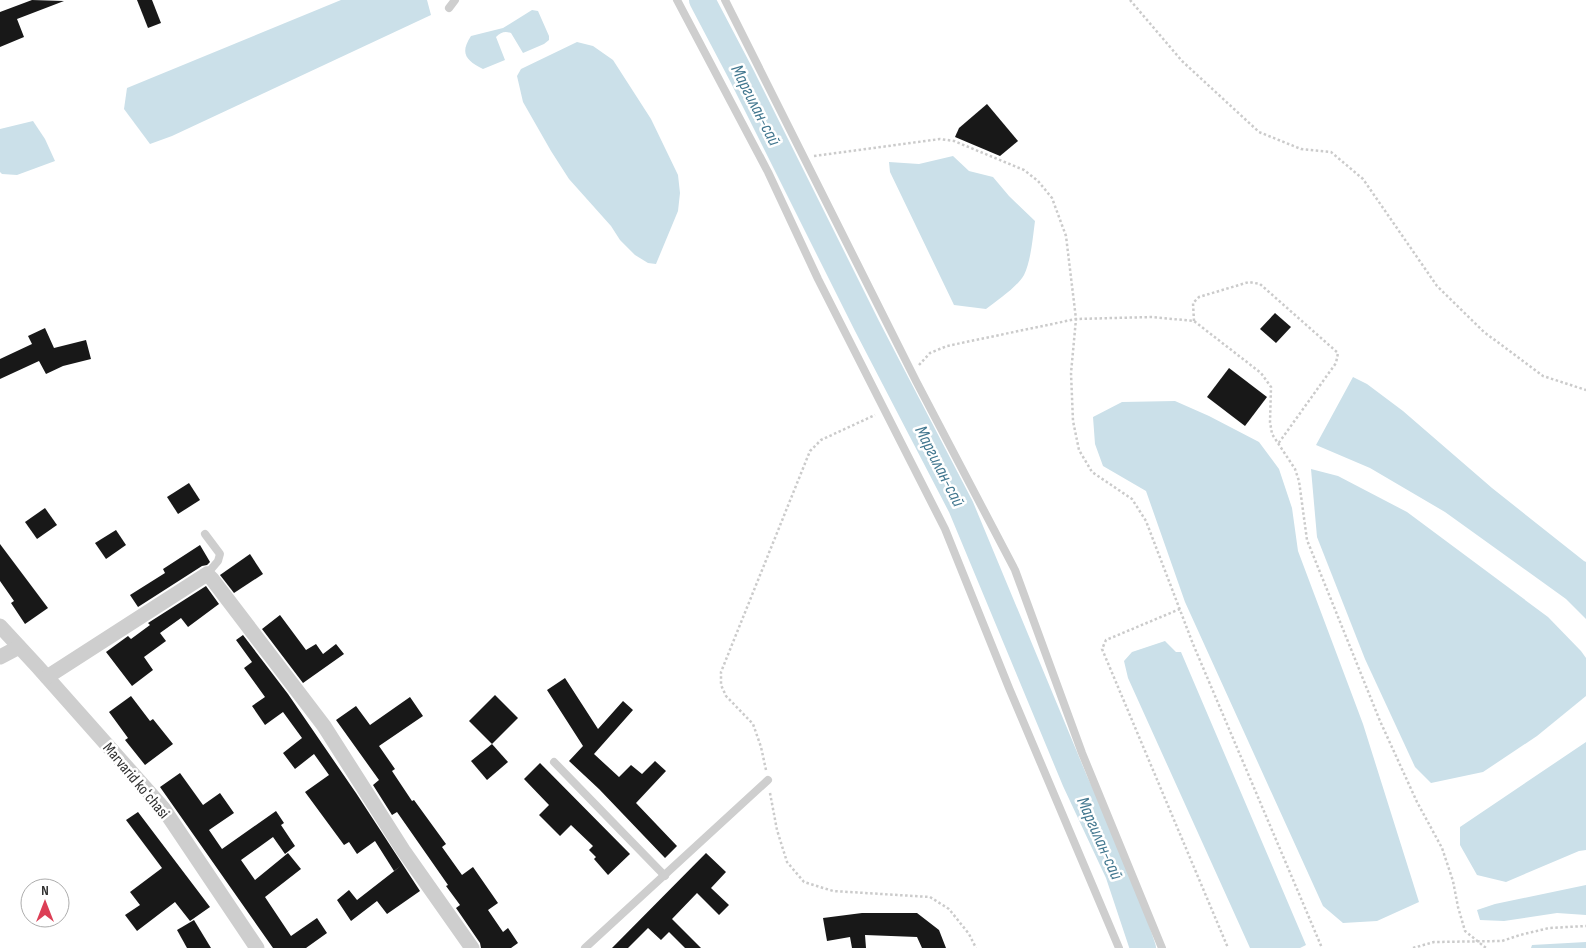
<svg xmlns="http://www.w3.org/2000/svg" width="1586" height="948" viewBox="0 0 1586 948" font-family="'Sofia Sans Condensed',sans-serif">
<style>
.water{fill:#cbe0e9}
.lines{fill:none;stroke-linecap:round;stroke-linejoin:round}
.river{stroke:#cbe0e9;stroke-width:26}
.building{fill:#181818}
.path{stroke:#cbcbcb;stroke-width:2.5;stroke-dasharray:2.5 2.5;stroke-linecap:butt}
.lane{stroke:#cecece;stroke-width:8}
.street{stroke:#cecece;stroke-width:15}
.labels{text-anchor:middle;stroke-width:5;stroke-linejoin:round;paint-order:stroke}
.street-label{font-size:16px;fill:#313131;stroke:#fff}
.water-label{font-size:18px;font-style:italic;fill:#42778f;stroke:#fff}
</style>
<rect width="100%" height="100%" fill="#fff"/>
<g class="water">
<polygon points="341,0 427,0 431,15 172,136 150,144 124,109 127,88"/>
<path d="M532 10 538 11 549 36V40L544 44 523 53 511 33C505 31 501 32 496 37L505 60 483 69C467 61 459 54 471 36L503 28Z"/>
<polygon points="577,42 593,46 613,60 651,119 678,175 680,193 678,211 656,264 648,263 635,255 620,240 611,226 569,179 551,151 523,102 517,76 521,69"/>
<polygon points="33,121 45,139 55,161 17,175 2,174 0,172 0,129"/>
<path d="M953 156 969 171 993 177 1009 196 1035 221C1033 236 1031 261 1024 275 1017 287 998 300 986 309L954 305 890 172 889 162 919 164Z"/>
<polygon points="1353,377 1367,384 1403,411 1492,488 1584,561 1586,562 1586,619 1566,599 1445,512 1370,468 1316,445"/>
<polygon points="1175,401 1209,416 1259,442 1279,469 1292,508 1298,551 1363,724 1419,902 1377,921 1343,923 1323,906 1185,602 1146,491 1103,466 1095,444 1093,417 1122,402"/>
<polygon points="1311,469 1338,476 1407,512 1548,617 1581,651 1586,658 1586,696 1537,736 1483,772 1431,783 1415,767 1365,659 1317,537"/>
<polygon points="1165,641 1176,652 1181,652 1306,945 1300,948 1250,948 1128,678 1124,661 1132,652"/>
<polygon points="1586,742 1586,850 1579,851 1506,882 1477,875 1460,845 1460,827"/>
<polygon points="1586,885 1586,915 1557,913 1504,921 1480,920 1477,910 1495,904"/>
<polygon points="1586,942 1586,948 1531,948 1532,945"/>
</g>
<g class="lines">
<polyline class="river" points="702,0 742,76 867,326 961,507 1075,781 1118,873 1143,948"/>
</g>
<g class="building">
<polygon points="32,0 64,1 17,19 24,37 0,47 0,12"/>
<polygon points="137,0 152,0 161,23 148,28"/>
<polygon points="987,104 1018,141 1000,156 955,137 959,128"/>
<polygon points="1275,313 1291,327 1276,343 1260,329"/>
<polygon points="45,328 54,348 86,340 91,359 63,366 46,374 39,361 0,379 0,359 32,344 28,336"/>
<polygon points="1229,368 1267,397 1245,426 1207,397"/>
<polygon points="189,483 200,500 178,514 167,497"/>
<polygon points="45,508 57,525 37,539 25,522"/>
<polygon points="116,530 126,545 106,559 95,543"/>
<polygon points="0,544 48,608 25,624 11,603 14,601 0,581"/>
<polygon points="200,545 210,562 207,565 202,566 138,607 130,595 165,573 163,569"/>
<polygon points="250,554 263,574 234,593 220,575"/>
<polygon points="206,586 219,604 188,627 181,618 160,633 166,641 144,657 153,670 132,686 106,652 128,636 131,639 150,625 148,623"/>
<polygon points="280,615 306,650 316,644 323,654 336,644 344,654 303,683 262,629"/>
<polygon points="243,635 288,694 356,793 420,891 387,914 377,901 351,921 337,900 349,890 357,900 402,865 394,871 375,841 357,854 349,842 344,845 305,792 329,775 314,754 295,769 283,753 302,738 283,712 265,725 252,706 265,697 244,668 252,662 236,640"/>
<polygon points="565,678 598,729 623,701 633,710 594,754 619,777 631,765 642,774 655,761 666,771 636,803 677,846 665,858 599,789 569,761 583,746 547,690"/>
<polygon points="495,695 518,718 492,744 469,721"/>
<polygon points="131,696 150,721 153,719 173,744 145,765 125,740 128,738 109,712"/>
<polygon points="410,697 423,716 379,746 395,769 392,771 412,801 414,800 446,844 442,847 462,875 473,867 498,903 488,910 503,932 508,928 518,943 511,948 481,948 480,943 456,908 460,905 446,886 448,885 397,812 392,815 373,785 379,780 336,720 356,706 370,725"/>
<polygon points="492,744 508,762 487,780 471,761"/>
<polygon points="540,763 630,854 608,875 594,859 596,857 589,850 593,846 571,825 560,836 539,815 549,805 524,779"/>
<polygon points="180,773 203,805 220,793 234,813 209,830 222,849 276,811 284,823 281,825 295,846 285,854 273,837 241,860 255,880 288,853 301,869 265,897 291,936 317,918 327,933 306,948 273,948 160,787"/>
<polygon points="138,812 210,907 190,921 175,902 137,931 125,915 140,905 130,892 162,868 126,820"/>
<polygon points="706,853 726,872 711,888 729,905 719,915 697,893 672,919 701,948 685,948 669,932 661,940 648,928 628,948 612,948"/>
<polygon points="862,913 917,913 939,930 946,948 922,948 917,937 865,935 866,948 852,948 850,937 827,941 823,918"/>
<polygon points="194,920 211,948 187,948 177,930"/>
</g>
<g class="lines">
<g class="path">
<polyline points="1130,0 1182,61 1259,132 1301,149 1331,152 1363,179 1437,286 1484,332 1543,376 1586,390"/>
<polyline points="814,156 940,139 954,141 1024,170 1038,181 1052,198 1066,236 1076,319 1071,373 1073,421 1079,450 1092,472 1132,499 1146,521 1193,644 1322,948"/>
<polyline points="1194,321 1193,303 1199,297 1249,282 1260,284 1338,353 1336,363 1278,444"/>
<polyline points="919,365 930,353 947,346 1076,319 1152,317 1194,321 1261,373 1271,387 1270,422 1272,434 1295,469 1299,481 1307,540 1380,721 1417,802 1442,848 1453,881 1458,907 1465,931 1486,948"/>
<polyline points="1180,609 1106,640 1102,649 1228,948"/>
<polyline points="766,770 761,747 753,724 726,696 721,685 721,672 810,451 821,440 875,415"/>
<polyline points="770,793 777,830 787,862 804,882 833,891 930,897 949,909 969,934 976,948"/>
<polyline points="1413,948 1434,942 1502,941 1520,935 1549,928 1586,926"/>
</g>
<g class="lane">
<polyline points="677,0 768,172 818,279 945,529 1009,688 1119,948"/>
<polyline points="725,0 916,381 1015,570 1082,753 1162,948"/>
<polyline points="449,8 455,0"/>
<polyline points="205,534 220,554 218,561 207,574"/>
<polyline points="554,762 665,876"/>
<polyline points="585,948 768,780"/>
</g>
<g class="street">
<polyline points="0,626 37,666 163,808 257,948"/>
<polyline points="0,657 19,647"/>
<polyline points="47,677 207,574 212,579 324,726 403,850 472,948"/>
</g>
</g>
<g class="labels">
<g class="street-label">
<text transform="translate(137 780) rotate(50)" y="6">Marvarid koʻchasi</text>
</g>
<g class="water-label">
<text transform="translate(756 105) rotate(63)" y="6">Маргилан-сай</text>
<text transform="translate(940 466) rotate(63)" y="6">Маргилан-сай</text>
<text transform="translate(1100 838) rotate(66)" y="6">Маргилан-сай</text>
</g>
</g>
<g transform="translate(45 903)"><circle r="24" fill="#ffffff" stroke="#adadad"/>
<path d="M0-4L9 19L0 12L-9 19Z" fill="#dc3f56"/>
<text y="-8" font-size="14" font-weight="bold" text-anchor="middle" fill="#313131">N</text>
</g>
</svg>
